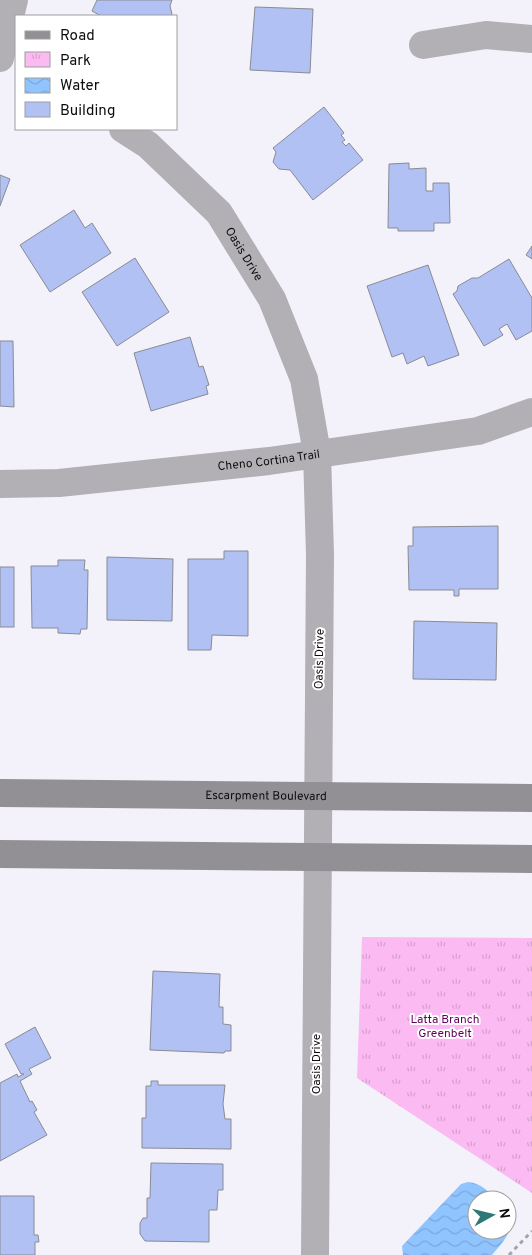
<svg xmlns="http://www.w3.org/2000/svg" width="532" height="1255" viewBox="0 0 532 1255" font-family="Overpass,sans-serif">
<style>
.park{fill:url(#park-tufts)}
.water{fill:url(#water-waves)}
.building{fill:#b1c1f4;stroke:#898b93}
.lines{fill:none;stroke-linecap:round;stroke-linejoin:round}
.path{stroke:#a4a4aa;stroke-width:3;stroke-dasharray:4 4;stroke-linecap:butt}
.street{stroke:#b2b0b4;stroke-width:28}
.secondary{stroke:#939095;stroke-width:28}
.labels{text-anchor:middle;stroke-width:4;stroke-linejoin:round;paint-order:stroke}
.street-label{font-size:12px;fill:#0c0c0f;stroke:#fff}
.park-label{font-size:12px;fill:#62015c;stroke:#fff}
</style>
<defs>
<pattern id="park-tufts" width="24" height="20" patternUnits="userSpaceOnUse" patternTransform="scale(1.25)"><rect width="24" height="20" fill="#fbbbf2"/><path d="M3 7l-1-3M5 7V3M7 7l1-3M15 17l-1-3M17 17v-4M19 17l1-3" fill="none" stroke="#d6a0ce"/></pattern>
<pattern id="water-waves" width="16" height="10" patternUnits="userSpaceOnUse" patternTransform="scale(1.25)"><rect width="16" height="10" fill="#90c4ff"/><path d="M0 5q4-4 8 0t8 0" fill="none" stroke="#7ba7d9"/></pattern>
</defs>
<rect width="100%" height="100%" fill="#f3f2fb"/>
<polygon class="park" points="362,937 532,938 532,1193 357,1078"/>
<path class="water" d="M468 1182C481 1183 488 1191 496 1200H477V1230H507V1213C517 1229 502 1243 492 1255H403L402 1246 461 1184Z"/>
<g class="building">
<polygon points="97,0 172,0 170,6 172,14 171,16 101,16 92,11"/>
<polygon points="255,7 313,9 310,73 250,70"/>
<polygon points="324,107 344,133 341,135 345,140 342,142 346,146 349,143 363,160 313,200 290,170 279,169 273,162 276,152 273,148"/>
<polygon points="409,163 409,169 426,168 426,191 433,191 433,183 449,183 450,223 434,223 434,231 398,231 398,228 388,228 389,164"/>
<polygon points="0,175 10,179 0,206"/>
<polygon points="74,210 85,228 92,223 111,253 50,292 20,245"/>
<polygon points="532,246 532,259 526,255"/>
<polygon points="135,258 169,312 117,346 82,292"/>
<polygon points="509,259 532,298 532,331 516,340 507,324 499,329 503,335 484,346 453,294 457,291 458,286 472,278 478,278"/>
<polygon points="428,265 459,355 428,366 424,356 407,364 403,353 392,357 367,286"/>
<polygon points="190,337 199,367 203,366 209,385 206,386 208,394 151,411 134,353"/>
<polygon points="0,341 13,341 14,407 0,406"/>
<polygon points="498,526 498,589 459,589 459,596 454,596 454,590 409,590 408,546 413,546 413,527"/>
<polygon points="224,551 248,551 248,636 212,635 211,650 188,650 188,559 224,559"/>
<polygon points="107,557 173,559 172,621 107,620"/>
<polygon points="58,560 85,560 84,570 88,570 87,629 81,629 80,634 58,633 58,628 32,628 31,566 58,566"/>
<rect x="0" y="567" width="14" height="60"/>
<polygon points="414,621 497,623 496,680 413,679"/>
<polygon points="153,971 220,974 219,1007 223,1007 223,1024 231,1025 231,1051 225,1051 224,1053 150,1050"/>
<polygon points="35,1027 51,1058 29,1069 32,1074 20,1081 30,1102 32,1101 37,1110 34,1112 47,1135 0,1161 0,1083 17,1074 18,1077 24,1074 21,1074 5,1044"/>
<polygon points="151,1081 158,1081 158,1085 225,1085 223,1104 225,1119 231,1119 231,1149 142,1148 142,1118 146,1118 146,1086 151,1086"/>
<polygon points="151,1163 223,1164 223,1190 218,1190 217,1210 209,1210 209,1242 145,1241 140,1234 140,1223 143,1218 147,1218 147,1198 150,1198"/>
<polygon points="0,1196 34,1196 34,1235 38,1235 39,1242 35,1242 35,1255 0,1255"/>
</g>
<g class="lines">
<polyline class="path" points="509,1255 532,1231"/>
<g class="street">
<polyline points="423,45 486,35 532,39"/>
<polyline points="0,58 14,0"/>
<path id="s1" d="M123 129 148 145 219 213 272 299 304 379 317 453 320 555 315 1255"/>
<path id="s2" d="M0 484 59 483 269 461 478 431 532 412"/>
</g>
<g class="secondary">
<path id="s3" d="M0 793 532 798"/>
<polyline points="0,854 532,859"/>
</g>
</g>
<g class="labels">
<g class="street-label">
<text dy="4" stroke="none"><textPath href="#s1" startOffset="176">Oasis Drive</textPath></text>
<text dy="4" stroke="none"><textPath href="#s2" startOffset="270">Cheno Cortina Trail</textPath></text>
<text transform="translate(319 659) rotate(-89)" y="4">Oasis Drive</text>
<text dy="4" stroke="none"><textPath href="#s3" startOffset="266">Escarpment Boulevard</textPath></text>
<text transform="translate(316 1064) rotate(-90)" y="4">Oasis Drive</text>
</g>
<g class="park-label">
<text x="445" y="1023">Latta Branch<tspan x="445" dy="14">Greenbelt</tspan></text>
</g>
</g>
<rect x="15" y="15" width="162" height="115" fill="#ffffff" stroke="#9e9e9f"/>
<rect x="25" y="31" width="25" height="8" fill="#939095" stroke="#9e9e9f"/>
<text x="60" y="40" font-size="15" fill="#0c0c0f">Road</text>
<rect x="25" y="52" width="25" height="15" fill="url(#park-tufts)" stroke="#9e9e9f"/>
<text x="60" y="65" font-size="15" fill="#0c0c0f">Park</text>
<rect x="25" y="78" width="25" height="15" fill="url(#water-waves)" stroke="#9e9e9f"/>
<text x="60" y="90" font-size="15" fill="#0c0c0f">Water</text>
<rect x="25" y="102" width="25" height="15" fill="#b1c1f4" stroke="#9e9e9f"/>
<text x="60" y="115" font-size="15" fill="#0c0c0f">Building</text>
<g transform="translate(492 1215) rotate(82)"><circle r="24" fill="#ffffff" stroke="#9e9e9f"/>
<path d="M0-4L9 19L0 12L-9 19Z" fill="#2e7775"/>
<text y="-8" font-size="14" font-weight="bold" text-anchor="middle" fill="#0c0c0f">N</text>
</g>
</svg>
